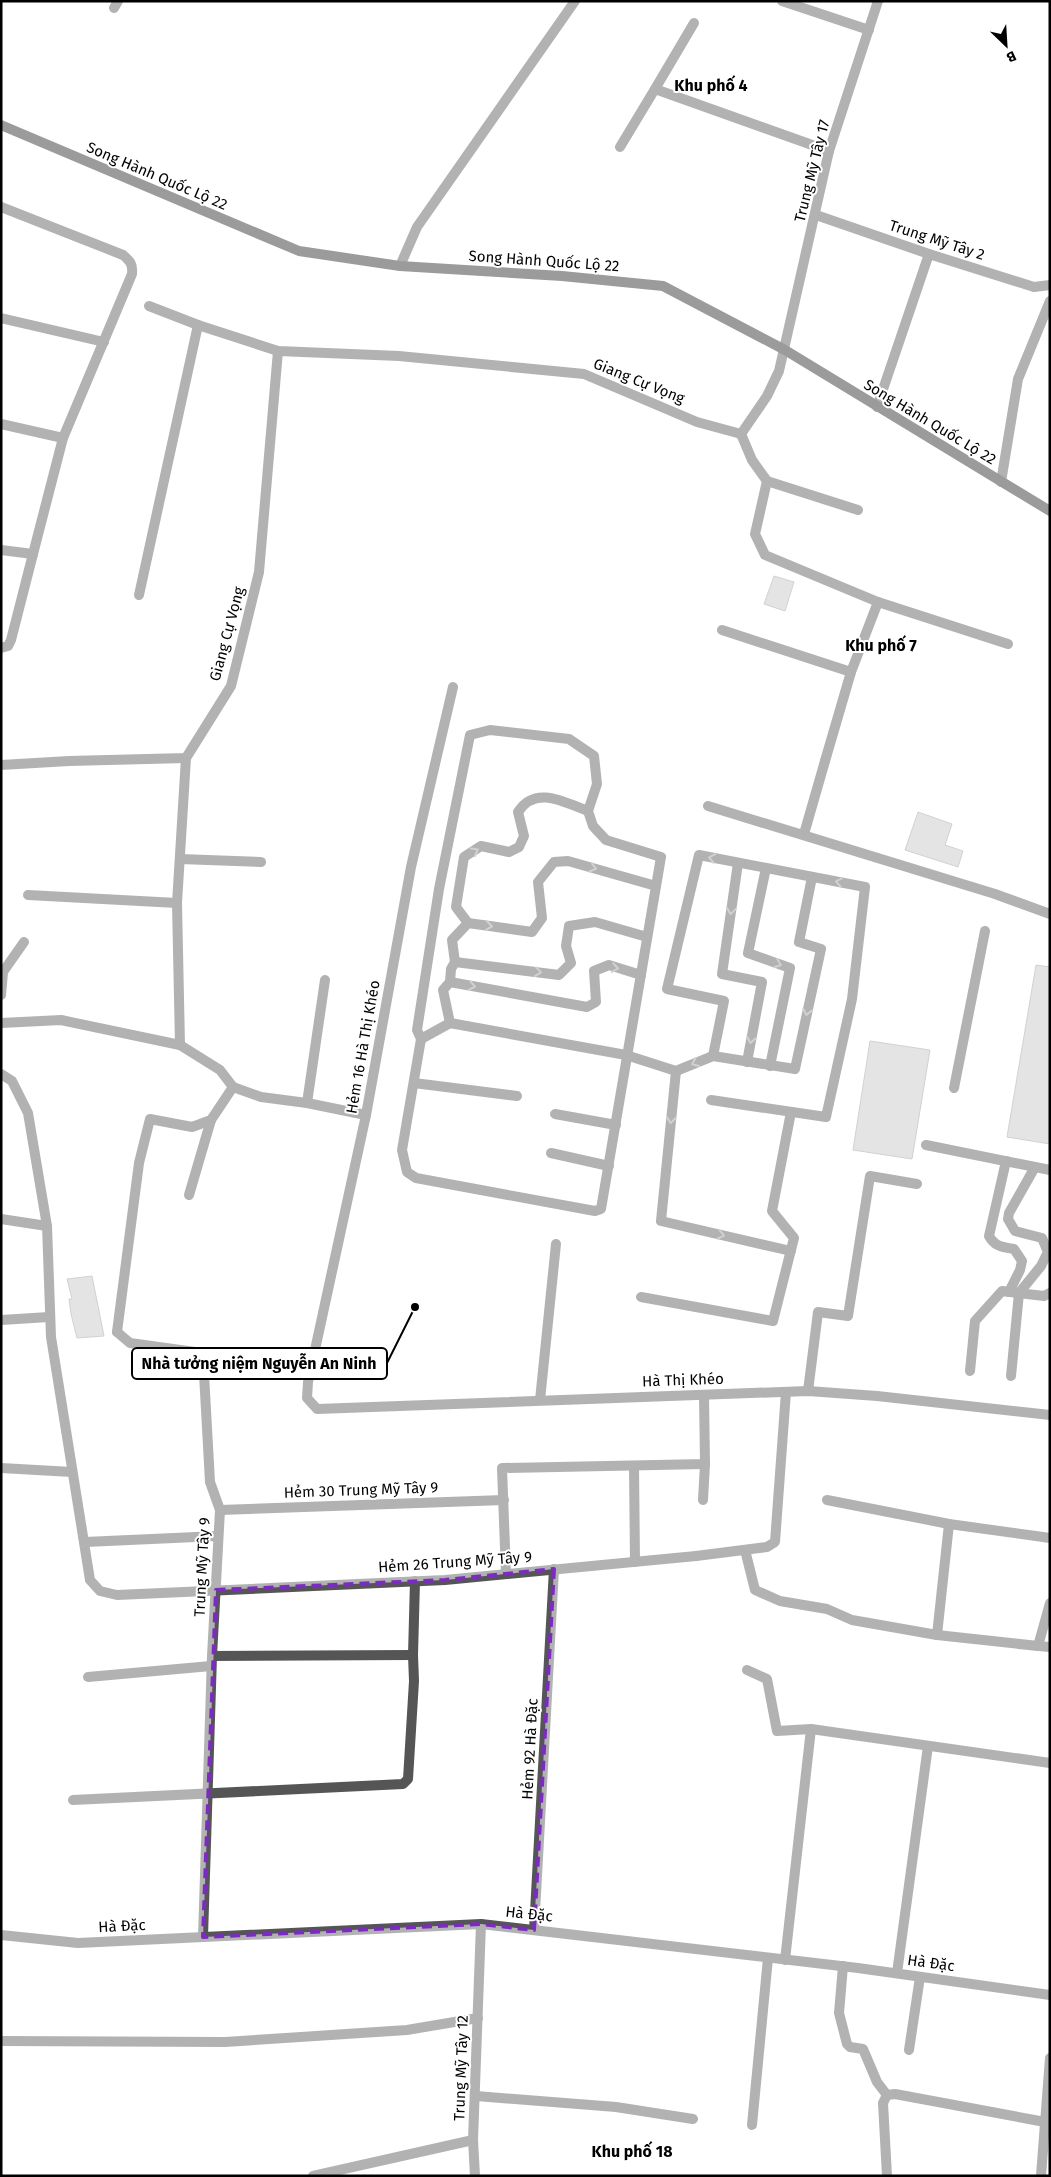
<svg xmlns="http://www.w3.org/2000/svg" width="1051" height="2177" viewBox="0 0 1051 2177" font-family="'Fira Sans',sans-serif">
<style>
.building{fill:#c4c4c4;stroke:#999}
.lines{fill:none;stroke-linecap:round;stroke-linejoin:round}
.lane{stroke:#555;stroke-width:10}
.street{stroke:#555;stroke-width:10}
.secondary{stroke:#222;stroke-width:10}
.oneway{stroke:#999}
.marked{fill:none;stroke:#7b2cbf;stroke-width:4;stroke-dasharray:10 6;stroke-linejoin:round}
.labels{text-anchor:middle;stroke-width:4;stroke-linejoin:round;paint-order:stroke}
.street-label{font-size:15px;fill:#000;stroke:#fff}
.neighbourhood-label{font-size:16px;font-weight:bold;fill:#000;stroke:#fff}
.leader{fill:none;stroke:#000;stroke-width:2}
.callout-dot{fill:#000;stroke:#fff;stroke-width:2}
.callout{fill:#fff;stroke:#000;stroke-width:2}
.callout-label{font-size:16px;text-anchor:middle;font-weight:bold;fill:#000}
</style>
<rect width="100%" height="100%" fill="#fff"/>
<g class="building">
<polygon points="774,576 794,582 785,611 764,604"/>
<polygon points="918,812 952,824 945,845 963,851 958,867 905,850"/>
<polygon points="1036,965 1050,967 1050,1144 1007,1137"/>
<polygon points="870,1041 930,1050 912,1159 853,1150"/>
<polygon points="92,1276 104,1336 77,1338 71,1314 69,1299 72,1299 67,1279"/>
</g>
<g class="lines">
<g class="lane">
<polyline points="782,1 869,30"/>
<polyline points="114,8 118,1"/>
<path d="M1 207 123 255C130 261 133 264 132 274L63 438 33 554 1 550"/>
<polyline points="400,266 417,227 575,1"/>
<polyline points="1,318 104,342"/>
<polyline points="877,407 929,254"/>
<polyline points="1,424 63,438"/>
<polyline points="767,481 858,510"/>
<polyline points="1001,482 1018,379 1050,301"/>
<polyline points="1,648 8,646 11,640 33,554"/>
<polygon points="490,730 569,739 594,756 597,784 588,811 593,826 606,840 661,857 601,1209 595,1211 416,1178 407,1172 402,1150 421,1039 417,1030 439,889 470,735"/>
<polyline points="708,806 995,894 1050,914"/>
<polyline points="804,834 825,761"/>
<polyline points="180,859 261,862"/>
<polyline points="738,863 722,974 762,982 747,1062"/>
<polyline points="766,868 748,953 790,968 770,1066"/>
<polyline points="28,895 177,903"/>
<path d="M468 923 456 907 464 857 481 846 509 852 519 847 524 836 518 812C535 785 564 802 588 811"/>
<polyline points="455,962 559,975 571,963 566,946 569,926 595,922 647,937"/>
<polyline points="450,982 451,969 455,962 452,940 468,923 532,932 542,918 538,882 554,862 568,861 656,886"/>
<polyline points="1,995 3,972 24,942"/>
<polyline points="450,1023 443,990 450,982 587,1007 596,1002 594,971 609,965 641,975"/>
<polyline points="421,1039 450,1023 626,1055 676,1071 713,1056 795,1069 821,949 799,942 812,877"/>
<polyline points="180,1045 220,1070 233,1087 261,1097 307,1103 366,1115"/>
<polyline points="676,1071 661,1221 791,1251"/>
<polyline points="414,1083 517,1096"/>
<polyline points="954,1088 985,931"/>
<polyline points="711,1100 826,1117 852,999 865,887 699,855 667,989 724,1001 713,1056"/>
<polyline points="307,1103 325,980"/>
<polyline points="555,1114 616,1125"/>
<polyline points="926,1145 1050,1170"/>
<polyline points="551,1153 609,1166"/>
<path d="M1006 1161 989 1236C995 1247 1003 1247 1014 1249L1022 1261 1020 1270 1009 1292"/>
<polyline points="189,1195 211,1120"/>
<polyline points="1,1219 47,1226"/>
<polyline points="641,1297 773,1321 794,1238 772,1211 791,1112"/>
<polyline points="1,1320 49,1317"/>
<polyline points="117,1332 139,1163 150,1119 192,1127 211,1120 233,1087"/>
<polyline points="970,1371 975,1321 1002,1291 1044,1296 1050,1293"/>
<polyline points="1011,1376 1019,1293 1041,1266 1048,1252 1042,1238 1015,1231 1008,1219 1009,1213 1035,1167"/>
<polyline points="808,1391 818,1312 848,1316 870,1176 917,1184"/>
<polyline points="540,1400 556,1244"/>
<polyline points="634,1466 635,1562"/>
<polyline points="1,1468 72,1472"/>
<polyline points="703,1500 705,1464"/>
<polyline points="827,1500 949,1524 1050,1538"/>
<polyline points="696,1556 767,1547 775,1542 786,1392"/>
<polyline points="506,1574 502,1468 705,1464 704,1395"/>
<polyline points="937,1635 949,1524"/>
<polyline points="1038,1646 1050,1647"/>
<polyline points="785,1960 811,1729"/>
<polyline points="843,1966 839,2013 847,2044 850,2047 863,2049 877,2082 887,2095"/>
<polyline points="897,1973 928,1746"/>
<polyline points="752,2125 768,1958"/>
</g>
<g class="street">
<polyline points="655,89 694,23"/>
<polyline points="620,147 655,89 829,151"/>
<polyline points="816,215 929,254 1034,287 1050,285"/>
<polyline points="149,306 198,325 278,351 399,356 584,374 697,422 741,434 767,396 779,371 829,151 878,1"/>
<polyline points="741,434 752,460 767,481 755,534 765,555 878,602 1008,644"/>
<polyline points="139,595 198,325"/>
<polyline points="722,630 851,672"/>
<polyline points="453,687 411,867 366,1115 308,1382 307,1398 317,1409 808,1391 877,1396 1050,1415"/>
<polyline points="825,761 851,672 878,602"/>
<polyline points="1,765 69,761 186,758 231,686 259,572 278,351"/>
<polyline points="1,1023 61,1020 180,1045 177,903 186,758"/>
<polyline points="1,1074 12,1081 28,1113 47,1226 51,1337 90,1580 100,1591 117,1595 445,1580 696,1556"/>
<polyline points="117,1332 130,1343 195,1352 204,1374 210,1482 220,1510 212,1656 203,1937"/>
<polyline points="220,1510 504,1500"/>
<polyline points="85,1542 218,1536"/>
<polyline points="745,1550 755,1590 780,1601 827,1609 852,1620 937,1635 1038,1646 1050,1603"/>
<polyline points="212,1656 413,1655"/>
<polyline points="747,1670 767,1679 777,1731 811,1729 1050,1763"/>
<polyline points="88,1677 211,1666"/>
<polyline points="73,1800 403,1784 408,1779 414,1681 413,1655 415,1581"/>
<polyline points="534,1930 554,1569"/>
<polyline points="1,1935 78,1943 481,1924 858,1968 1050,1995"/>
<polyline points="1,2041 225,2042 407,2030 478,2018"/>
<polyline points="909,2050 920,1977"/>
<polyline points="476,2096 616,2107 693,2119"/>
<polyline points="473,2140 475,2176"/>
<polyline points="313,2176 473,2140 481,1924"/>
<polyline points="887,2176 883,2103 887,2095 895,2094 1045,2122"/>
<polyline points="1041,2176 1050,2058"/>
</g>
<polyline class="secondary" points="1,125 299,251 400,266 562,276 663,286 785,350 1050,511"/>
</g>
<defs><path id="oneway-chevron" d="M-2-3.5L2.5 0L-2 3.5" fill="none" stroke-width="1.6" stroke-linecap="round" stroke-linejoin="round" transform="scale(1.25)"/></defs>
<g class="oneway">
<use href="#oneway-chevron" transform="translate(475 851) rotate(-29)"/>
<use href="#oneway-chevron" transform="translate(712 858) rotate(-169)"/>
<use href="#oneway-chevron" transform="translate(593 868) rotate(16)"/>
<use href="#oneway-chevron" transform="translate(839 882) rotate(-169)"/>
<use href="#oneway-chevron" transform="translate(731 911) rotate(98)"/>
<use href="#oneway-chevron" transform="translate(489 926) rotate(8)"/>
<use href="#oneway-chevron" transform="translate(778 964) rotate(20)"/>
<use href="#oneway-chevron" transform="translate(615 968) rotate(10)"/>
<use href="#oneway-chevron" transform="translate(538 972) rotate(7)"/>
<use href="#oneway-chevron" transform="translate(472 986) rotate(11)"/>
<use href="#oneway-chevron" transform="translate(807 1012) rotate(102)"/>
<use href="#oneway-chevron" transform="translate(751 1040) rotate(100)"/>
<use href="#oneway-chevron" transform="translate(695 1063) rotate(157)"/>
<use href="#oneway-chevron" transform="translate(671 1120) rotate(96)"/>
<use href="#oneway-chevron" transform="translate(721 1235) rotate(13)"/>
</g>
<path d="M0 0H1051V2177H0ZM554 1569 534 1930 481 1924 203 1937 216 1590 445 1580Z" fill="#fff" fill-opacity=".55" fill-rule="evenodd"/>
<path class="marked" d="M554 1569 534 1930 481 1924 203 1937 216 1590 445 1580Z"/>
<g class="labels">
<g class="street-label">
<text transform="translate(812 171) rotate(-76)" y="5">Trung Mỹ Tây 17</text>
<text transform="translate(157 176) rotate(23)" y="5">Song Hành Quốc Lộ 22</text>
<text transform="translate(937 240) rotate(18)" y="5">Trung Mỹ Tây 2</text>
<text transform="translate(544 261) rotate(4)" y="5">Song Hành Quốc Lộ 22</text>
<text transform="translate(639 381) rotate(22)" y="5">Giang Cự Vọng</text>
<text transform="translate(930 422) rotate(31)" y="5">Song Hành Quốc Lộ 22</text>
<text transform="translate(227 634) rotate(-75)" y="5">Giang Cự Vọng</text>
<text transform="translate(363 1047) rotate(-80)" y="5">Hẻm 16 Hà Thị Khéo</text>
<text transform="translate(683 1380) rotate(-2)" y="5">Hà Thị Khéo</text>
<text transform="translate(361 1490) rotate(-2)" y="5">Hẻm 30 Trung Mỹ Tây 9</text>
<text transform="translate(455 1562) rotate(-4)" y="5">Hẻm 26 Trung Mỹ Tây 9</text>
<text transform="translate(202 1567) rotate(-87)" y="5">Trung Mỹ Tây 9</text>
<text transform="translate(530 1749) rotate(-87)" y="5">Hẻm 92 Hà Đặc</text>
<text transform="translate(529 1914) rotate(6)" y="5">Hà Đặc</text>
<text transform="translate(122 1926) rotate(-3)" y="5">Hà Đặc</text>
<text transform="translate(931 1963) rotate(8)" y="5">Hà Đặc</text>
<text transform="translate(461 2068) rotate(-88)" y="5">Trung Mỹ Tây 12</text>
</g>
<g class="neighbourhood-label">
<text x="711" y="91">Khu phố 4</text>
<text x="881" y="651">Khu phố 7</text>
<text x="632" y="2157">Khu phố 18</text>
</g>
</g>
<path class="leader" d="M415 1307L387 1363"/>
<circle class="callout-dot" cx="415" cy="1307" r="5"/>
<rect class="callout" x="132" y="1348" width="255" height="31" rx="5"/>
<g class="callout-label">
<text x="259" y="1369">Nhà tưởng niệm Nguyễn An Ninh</text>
</g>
<rect width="1051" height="2177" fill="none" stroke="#000000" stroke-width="5"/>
<g transform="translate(1006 45) rotate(155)" stroke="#ffffff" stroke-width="4" paint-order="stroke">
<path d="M0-4L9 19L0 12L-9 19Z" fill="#000000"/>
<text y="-8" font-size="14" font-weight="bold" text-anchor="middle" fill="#000000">B</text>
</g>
</svg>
